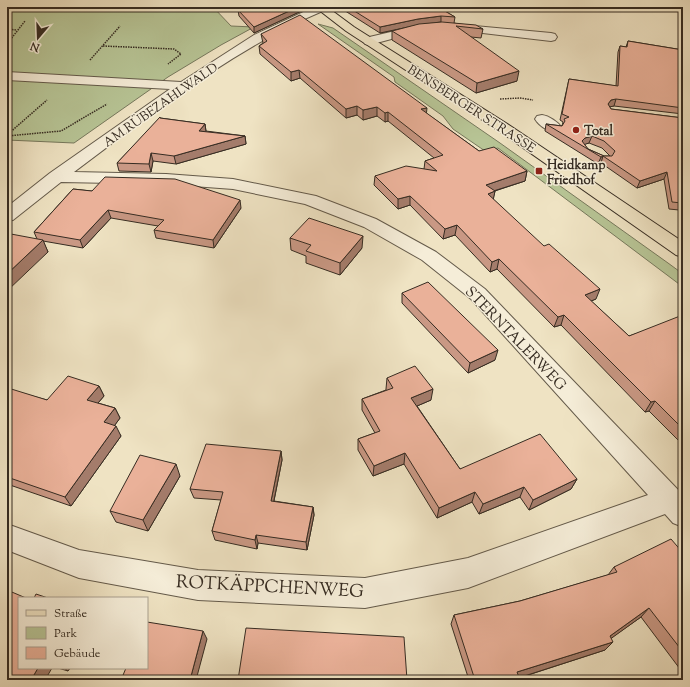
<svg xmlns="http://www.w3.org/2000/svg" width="690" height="687" viewBox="0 0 690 687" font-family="'Sorts Mill Goudy',serif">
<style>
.green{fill:#b7c495;stroke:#76785c}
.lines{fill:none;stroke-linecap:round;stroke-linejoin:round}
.minor-casing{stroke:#645a4a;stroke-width:2}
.major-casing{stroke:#362c22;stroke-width:2}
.path{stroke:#362c22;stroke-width:1.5;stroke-dasharray:1.5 1;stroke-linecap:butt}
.minor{fill:#f5edd8;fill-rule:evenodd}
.major{fill:#efe3c3;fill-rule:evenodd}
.wall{fill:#c99884;stroke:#362c22;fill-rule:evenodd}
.shaded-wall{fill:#a47c6b;stroke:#362c22}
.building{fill:#eab199;stroke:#362c22;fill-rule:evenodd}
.poi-dot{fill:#8f2418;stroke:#f5edd8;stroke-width:1.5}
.labels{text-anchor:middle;stroke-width:3;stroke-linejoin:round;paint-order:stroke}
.far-street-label{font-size:13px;fill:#362c22;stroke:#f5edd8}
.far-poi-label{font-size:13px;font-weight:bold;fill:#362c22;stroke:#f5edd8;text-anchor:start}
.street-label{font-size:15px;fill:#362c22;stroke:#f5edd8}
.near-street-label{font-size:18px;fill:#362c22;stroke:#f5edd8}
</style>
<rect width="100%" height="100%" fill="#efe3c3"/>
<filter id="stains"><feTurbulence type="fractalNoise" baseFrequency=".005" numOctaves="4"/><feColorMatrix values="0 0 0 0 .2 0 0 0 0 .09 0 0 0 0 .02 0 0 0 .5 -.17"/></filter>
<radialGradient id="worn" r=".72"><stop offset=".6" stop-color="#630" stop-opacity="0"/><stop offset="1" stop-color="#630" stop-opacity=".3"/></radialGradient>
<g class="green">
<polygon points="7,7 213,7 231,26 254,27 221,45 168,77 74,143 7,140"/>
<polygon points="318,24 333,28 500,143 668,263 683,274 683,287 498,148 485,151 453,129 443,116 395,82 394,77"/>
</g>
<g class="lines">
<defs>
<g id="minor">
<path d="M314 7 326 8 325 10C234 48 153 113 74 172L166 174 233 179 316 196 376 219 436 252 485 289 683 495V527L673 523 665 514 468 588 365 608 198 600 79 578 7 550V524L79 550 198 570 365 578 468 558 648 495 471 299 422 260 364 227 305 204 233 189 166 184 61 182 13 220 7 221V207L50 173 170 89 7 80V72L181 82 254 35Z"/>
<polygon points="453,24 551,33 555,34 557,37 555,40 551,41 449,29 447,27 449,25"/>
<polygon points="421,25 425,26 427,28 425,30 369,45 365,44 363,41 365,38"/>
<path d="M542 115C549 116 558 122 562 128L560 131C551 134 540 127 535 119L537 116Z"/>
</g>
<polygon id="major" points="315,7 327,7 354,27 512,127 683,242 683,257 676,255 502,133 346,31"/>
</defs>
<use href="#minor" class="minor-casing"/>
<use href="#major" class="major-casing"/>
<g class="path">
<polyline points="7,29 16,30"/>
<polyline points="7,44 25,21"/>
<polyline points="103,46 174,49 181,54 168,64"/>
<polyline points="90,60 120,26"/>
<polyline points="500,99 520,98 533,100"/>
<polyline points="7,135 47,100"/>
<polyline points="7,136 61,131 107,104"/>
</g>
<use href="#minor" class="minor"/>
<use href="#major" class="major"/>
</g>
<g class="wall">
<polygon points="240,7 310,7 254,33 239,16 238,10 241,8"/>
<polygon points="339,7 438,7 455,17 454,23 483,29 481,38 471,37 517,81 476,93 392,40 392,31 418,25 380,33"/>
<polygon points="261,34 426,113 479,151 527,171 525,181 495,191 493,199 596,299 591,301 629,336 683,318 683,445 649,411 645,412 561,325 554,327 497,269 490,272 455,235 443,239 410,205 398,209 374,185 375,176 424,169 425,161 434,158 388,121 385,122 377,116 363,120 357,115 346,118 300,78 291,81 260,54 259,46 263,43"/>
<path d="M628 41 683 50V114L614 106H609L611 109 683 118V231L679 210 669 209 664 179 637 188 601 163 598 164 545 131 546 124 562 126 563 122 560 120 569 79 616 86 618 52 620 46 626 47ZM589 143 602 148 610 156H604L588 149 584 144Z"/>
<polygon points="160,118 205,124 206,131 245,136 246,144 176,164 153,161 151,172 119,171 117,163"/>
<polygon points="73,189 241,208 214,248 156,238 154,230 158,226 111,218 83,248 43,241 48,252 37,239 34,232"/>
<polygon points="290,238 362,248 340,275 306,263 306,256 291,250"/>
<polygon points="402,293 495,360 468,373 402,303"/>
<polygon points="387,378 431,400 417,406 460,469 577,479 571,489 529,510 520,497 479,514 472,502 437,518 404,464 373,476 358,450 358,439 375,433 362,410 362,399 386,390 386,389"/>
<polygon points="99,386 104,396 98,403 115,408 120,418 114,426 121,436 71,506 7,484 7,389 47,400"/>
<polygon points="281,451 282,460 274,501 313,507 314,515 307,550 258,543 257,549 215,540 212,531 221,500 194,498 190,489"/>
<polygon points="180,476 148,531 116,522 110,511"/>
<polygon points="683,553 683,673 641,617 611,638 605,650 519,678 520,680 469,680 451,624 454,615 520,601 608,575 614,567"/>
<polygon points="58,668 70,668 68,671"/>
</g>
<g class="shaded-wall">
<polygon points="298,7 310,7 254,33 254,27"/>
<polygon points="441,16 441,22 418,25 380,33 380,27 418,19"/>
<polygon points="299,70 300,78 291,81 291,72"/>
<polygon points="519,71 517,81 476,93 477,83"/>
<polygon points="616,99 614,106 609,107 608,104 611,100"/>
<polygon points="357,106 357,115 346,118 346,109"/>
<polygon points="377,107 377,116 363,120 363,110"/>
<polygon points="427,108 426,117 421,109"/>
<polygon points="388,112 388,121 385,122 385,113"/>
<polygon points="205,124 206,132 199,131"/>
<polygon points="245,136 246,144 176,164 174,156"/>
<polygon points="592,136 589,143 583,145 582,141 585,138"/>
<polygon points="151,153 153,161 151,172 149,164"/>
<polygon points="603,156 601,163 598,164 601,157"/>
<polygon points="527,171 525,181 484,194 486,185"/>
<polygon points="667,172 664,179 637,188 640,181"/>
<polygon points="495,191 493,201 488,194"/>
<polygon points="410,196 410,205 398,209 398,199"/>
<polygon points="240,200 241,208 214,248 213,240"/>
<polygon points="108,210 111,218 83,248 80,240"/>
<polygon points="457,225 455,235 443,239 445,229"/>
<polygon points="363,236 362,248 340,275 340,263"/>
<polygon points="43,240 48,252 7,291 7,274"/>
<polygon points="499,259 497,269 490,272 492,262"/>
<polygon points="600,289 596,299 581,305 585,295"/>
<polygon points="564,315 561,325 554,327 558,317"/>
<polygon points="498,350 495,360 468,373 470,363"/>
<polygon points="683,361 683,368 679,362"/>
<polygon points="99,386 104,396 92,410 87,400"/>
<polygon points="433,389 431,400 410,409 411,398"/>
<polygon points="655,401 649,411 645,412 651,402"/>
<polygon points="115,408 120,418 109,433 104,422"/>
<polygon points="116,426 121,436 71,506 65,497"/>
<polygon points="281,451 282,460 272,510 271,501"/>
<polygon points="405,453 404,464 373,476 374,466"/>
<polygon points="176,464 180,476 148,531 143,520"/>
<polygon points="577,479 571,489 529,510 533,500"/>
<polygon points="524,487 520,497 479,514 483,504"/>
<polygon points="475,492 472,502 437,518 439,508"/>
<polygon points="313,507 314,515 307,550 306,542"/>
<polygon points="256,535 258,543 257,549 255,540"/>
<polygon points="649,608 641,617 602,645 610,636"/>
<polygon points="203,631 207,639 196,680 190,680"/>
<polygon points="613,642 605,650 512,680 517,672"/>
<polygon points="38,668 52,668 45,680 31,680"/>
<polygon points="64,668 70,668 68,671"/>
</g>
<g class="building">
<polygon points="243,7 298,7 254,27 238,10"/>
<polygon points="348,7 438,7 455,17 441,16 418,19 380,27"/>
<polygon points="300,15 427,108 421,109 479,151 494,147 527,171 486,185 495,191 488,194 544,246 549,244 600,289 585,295 629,336 680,316 683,318 683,361 679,362 683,366 683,429 655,401 651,402 564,315 558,317 499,259 492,262 457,225 445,229 410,196 398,199 375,176 406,166 437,171 425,161 443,155 388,112 385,113 377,107 363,110 357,106 346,109 299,70 291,72 259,46 267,41 261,34"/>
<polygon points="442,22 476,25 483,29 456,26 519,71 477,83 392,31 419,24"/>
<path d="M628 41 683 50V108L616 99 611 100 608 104 611 109 683 118V208L682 203 672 202 667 172 640 181 603 156 601 157 546 124 562 126 565 121 564 119 569 117 562 114 569 79 618 86 620 46 627 47ZM592 136 604 141 615 151 612 156H604L588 149 582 141 585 138Z"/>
<polygon points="160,117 160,118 205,124 199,131 245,136 174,156 151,153 149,164 117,163"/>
<polygon points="105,177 175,179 240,200 213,240 154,230 164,220 108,210 80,240 34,232 73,189 92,191"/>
<polygon points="309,218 363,236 340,263 306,251 311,245 290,238"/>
<polygon points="11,234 43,240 7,274 7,238"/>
<polygon points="428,282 498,350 470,363 402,293"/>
<polygon points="415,366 433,389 411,398 460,469 540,434 577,479 533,500 524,487 483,504 475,492 439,508 405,453 374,466 358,439 380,431 362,399 393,388 387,378"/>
<polygon points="68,376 99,386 87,400 115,408 104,422 116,426 65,497 7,477 7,389 8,388 47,400"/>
<polygon points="206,444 281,451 271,501 313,507 306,542 256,535 255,540 212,531 223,492 190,489"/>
<polygon points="140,455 176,464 143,520 110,511"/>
<polygon points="671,539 683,553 683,652 649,608 610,636 613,642 517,672 520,680 475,680 454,615 520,601 617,572 614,567"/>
<polygon points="7,590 26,598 19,598 19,668 38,668 31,680 7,680"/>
<polygon points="36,594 48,598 34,598"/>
<polygon points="147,622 203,631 190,680 121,680 126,668 147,668"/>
<polygon points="246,628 404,637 407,680 238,680"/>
</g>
<g class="poi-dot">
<circle cx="576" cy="130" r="4"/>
<rect x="535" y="167" width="8" height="8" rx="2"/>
</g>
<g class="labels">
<g class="far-street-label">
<text transform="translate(160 104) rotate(-35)" y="5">AM RÜBEZAHLWALD</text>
<text transform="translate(472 108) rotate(33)" y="5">BENSBERGER STRASSE</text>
</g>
<g class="far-poi-label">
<text x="584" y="135">Total</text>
<text x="547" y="169">Heidkamp<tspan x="547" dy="15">Friedhof</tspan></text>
</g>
<g class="street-label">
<text transform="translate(516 338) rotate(46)" y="5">STERNTALERWEG</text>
</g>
<g class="near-street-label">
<text transform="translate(270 586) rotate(3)" y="6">ROTKÄPPCHENWEG</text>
</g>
</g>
<rect width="690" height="687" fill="none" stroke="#efe3c3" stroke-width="24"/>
<rect x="8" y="8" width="674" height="671" fill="none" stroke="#362c22" stroke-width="2"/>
<rect x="12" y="12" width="666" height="663" fill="none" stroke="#362c22"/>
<rect x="18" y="597" width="130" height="72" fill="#f5edd8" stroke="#a9a08f"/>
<rect x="26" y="610" width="20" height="6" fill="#efe3c3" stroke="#a9a08f"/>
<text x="54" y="617" font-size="12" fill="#362c22">Straße</text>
<rect x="26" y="627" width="20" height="12" fill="#b7c495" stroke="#a9a08f"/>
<text x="54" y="637" font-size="12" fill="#362c22">Park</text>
<rect x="26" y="647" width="20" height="12" fill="#eab199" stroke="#a9a08f"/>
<text x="54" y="657" font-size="12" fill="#362c22">Gebäude</text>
<g transform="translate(38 38) rotate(199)" stroke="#f5edd8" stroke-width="3" paint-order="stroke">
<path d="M0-3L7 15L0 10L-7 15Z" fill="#362c22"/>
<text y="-6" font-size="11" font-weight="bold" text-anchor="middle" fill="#362c22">N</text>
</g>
<rect width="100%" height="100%" filter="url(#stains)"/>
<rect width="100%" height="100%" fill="url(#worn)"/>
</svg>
